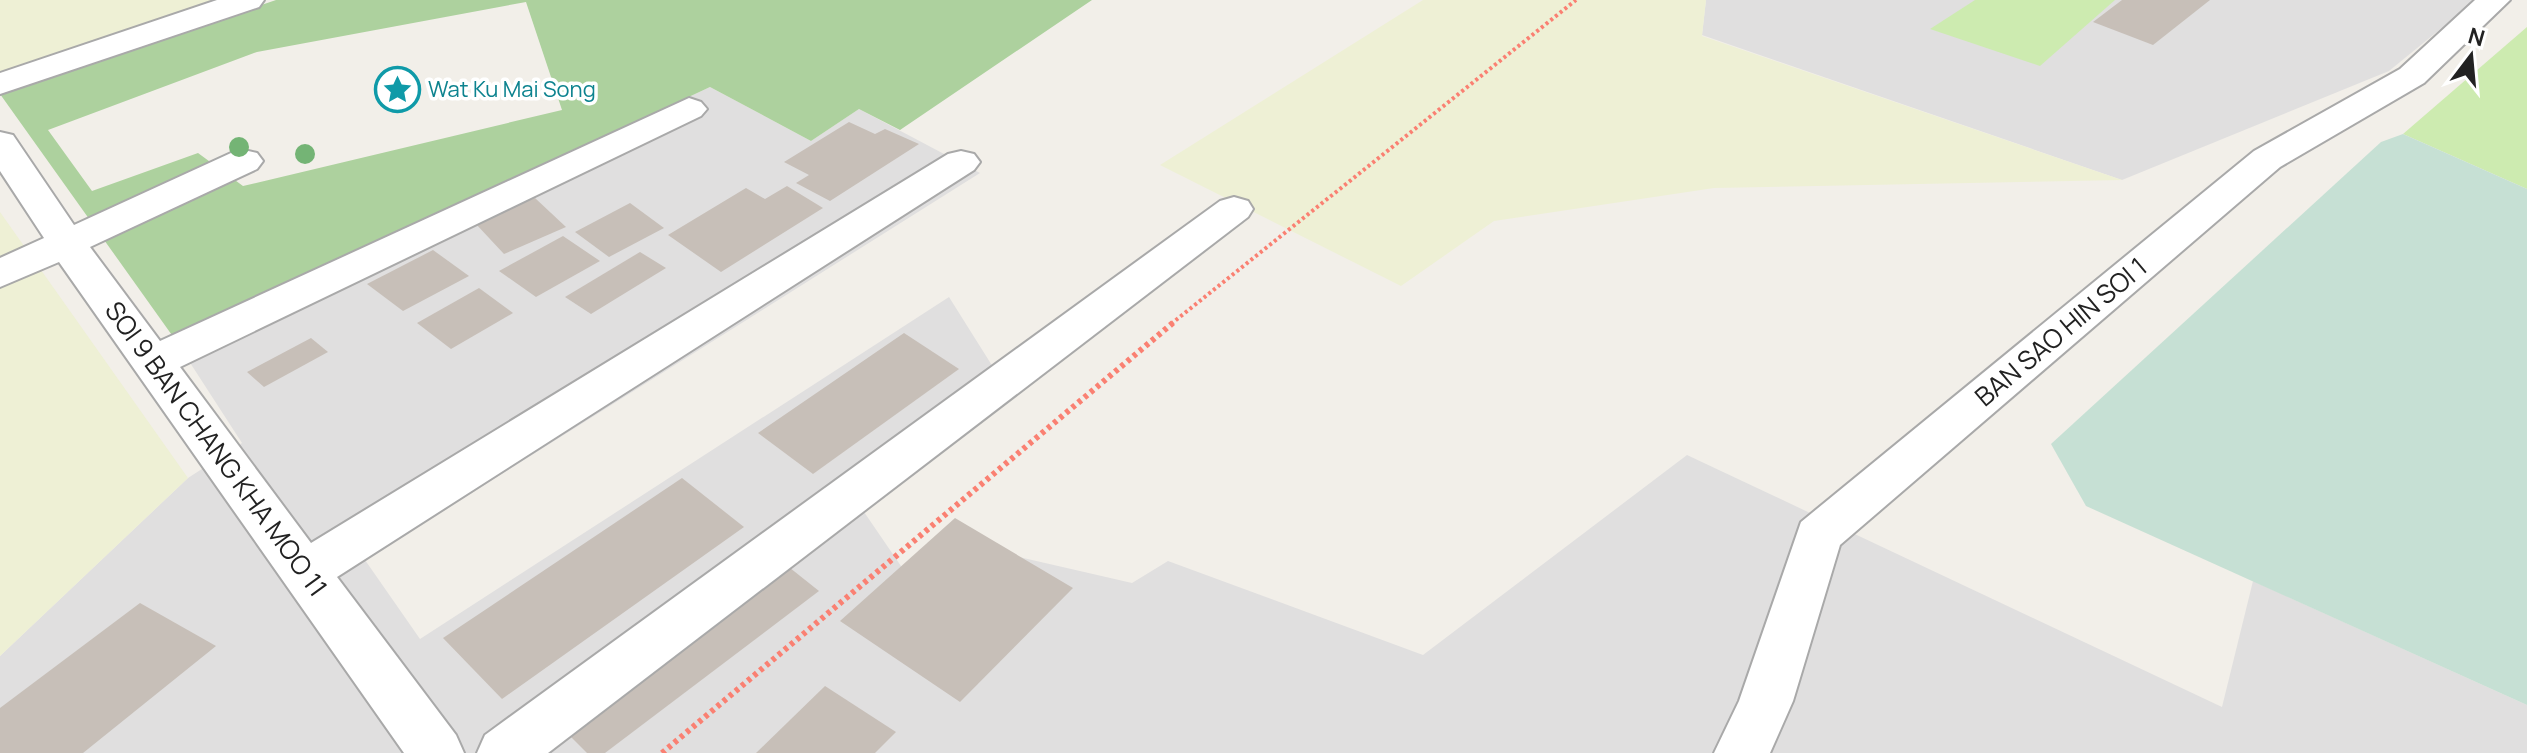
<svg xmlns="http://www.w3.org/2000/svg" width="2527" height="753" viewBox="0 0 2527 753" font-family="Manrope,sans-serif">
<style>
.residential{fill:#e0dfdf}
.farmland{fill:#eef0d5}
.grass{fill:#cdebb0}
.forest{fill:#add19e;fill-rule:evenodd}
.wetland{fill:#c6e0d4}
.building{fill:#c7bfb8}
.lines{fill:none;stroke-linecap:round;stroke-linejoin:round}
.minor-casing{stroke:#a9a9a9;stroke-width:4}
.path-far1{stroke:#fa8072;stroke-width:4;stroke-dasharray:3 3;stroke-linecap:butt}
.path{stroke:#fa8072;stroke-width:6;stroke-dasharray:4 4;stroke-linecap:butt}
.minor{fill:#fff;fill-rule:evenodd}
.tree{fill:#74b475}
.labels{text-anchor:middle;stroke-width:7;stroke-linejoin:round;paint-order:stroke}
.far-culture-label{font-size:22px;fill:#0d838f;stroke:#fff;text-anchor:start}
.street-label{font-size:26px;fill:#222;stroke:#fff}
</style>
<rect width="100%" height="100%" fill="#f2efe9"/>
<g class="residential">
<polygon points="1706,0 2476,0 2389,71 2122,180 1702,35"/>
<polygon points="710,87 811,141 859,109 980,173 365,560 420,639 949,297 998,375 849,490 916,588 1019,557 1132,583 1168,561 1423,655 1687,455 2222,707 2253,581 2527,705 2527,753 0,753 0,656 188,478 242,443 174,338"/>
</g>
<g class="farmland">
<polygon points="0,0 223,0 0,73"/>
<polygon points="1423,0 1706,0 1702,36 2122,180 1714,188 1494,221 1401,286 1160,165"/>
<polygon points="0,212 188,478 0,656"/>
</g>
<g class="grass">
<polygon points="1975,0 2115,0 2040,66 1930,29"/>
<polygon points="2527,27 2527,189 2403,134"/>
</g>
<path class="forest" d="M276 0H1092L900 130 859 109 811 141 710 87 174 338 0 94ZM526 2 562 110 243 186 198 153 92 191 48 130 257 52Z"/>
<polygon class="wetland" points="2403,134 2527,189 2527,705 2086,506 2051,444 2381,142"/>
<g class="building">
<polygon points="2122,0 2210,0 2153,45 2093,22"/>
<polygon points="849,122 875,134 885,129 919,144 830,201 796,183 809,175 784,162"/>
<polygon points="787,186 823,208 721,272 668,235 746,188 765,199"/>
<polygon points="535,198 566,227 504,254 475,223"/>
<polygon points="630,203 664,228 609,257 575,232"/>
<polygon points="563,236 600,261 536,297 499,271"/>
<polygon points="433,250 469,276 403,311 367,284"/>
<polygon points="640,252 666,268 591,314 565,297"/>
<polygon points="479,288 513,313 451,349 417,323"/>
<polygon points="904,333 959,369 813,474 758,433"/>
<polygon points="311,338 328,352 264,387 247,372"/>
<polygon points="682,478 744,527 502,699 443,638"/>
<polygon points="955,518 1073,588 960,702 840,621"/>
<polygon points="780,560 819,591 605,753 587,753 557,723"/>
<polygon points="140,603 216,646 83,753 0,753 0,708"/>
<polygon points="825,686 896,732 875,753 756,753"/>
</g>
<g class="lines">
<defs>
<g id="minor">
<polygon points="217,0 264,0 259,7 0,94 0,73"/>
<polygon points="2475,0 2510,0 2424,83 2280,167 1840,545 1793,701 1770,753 1714,753 1739,701 1801,522 2254,151 2400,69"/>
<polygon points="689,98 701,102 707,109 701,116 180,367 311,543 948,154 961,151 974,154 980,162 974,170 337,577 456,735 464,753 404,753 59,262 0,287 0,258 44,238 0,171 0,132 13,135 74,225 231,153 244,150 257,153 263,161 257,169 90,247 160,341"/>
<polygon points="1234,197 1248,201 1253,209 1248,217 548,753 477,753 485,735 1220,201"/>
</g>
</defs>
<use href="#minor" class="minor-casing"/>
<polyline class="path-far1" points="1171,324 1576,0"/>
<polyline class="path" points="662,753 1174,322"/>
<use href="#minor" class="minor"/>
</g>
<g class="tree">
<circle cx="239" cy="147" r="10"/>
<circle cx="305" cy="154" r="10"/>
</g>
<defs>
<symbol id="sight-ring" viewBox="-11 -11 22 22"><circle r="9.5" fill="#fff" stroke="#0f9aa8" stroke-width="1.5"/><path d="M0-6L1.8-2.2L6-1.7L2.9 1.2L3.7 5.4L0 3.3L-3.7 5.4L-2.9 1.2L-6-1.7L-1.8-2.2Z" fill="#0f9aa8"/></symbol>
</defs>
<g fill-rule="evenodd">
<use href="#sight-ring" x="372" y="64" width="51" height="51"/>
</g>
<g class="labels">
<g class="far-culture-label">
<text x="428" y="97">Wat Ku Mai Song</text>
</g>
<g class="street-label">
<text transform="translate(2061 332) rotate(-40)" y="9">BAN SAO HIN SOI 1</text>
<text transform="translate(216 449) rotate(54)" y="9">SOI 9 BAN CHANG KHA MOO 11</text>
</g>
</g>
<g transform="translate(2471 56) rotate(16)" stroke="#ffffff" stroke-width="6" paint-order="stroke">
<path d="M0-6L14 30L0 20L-14 30Z" fill="#222222"/>
<text y="-12" font-size="22" font-weight="bold" text-anchor="middle" fill="#222222">N</text>
</g>
</svg>
